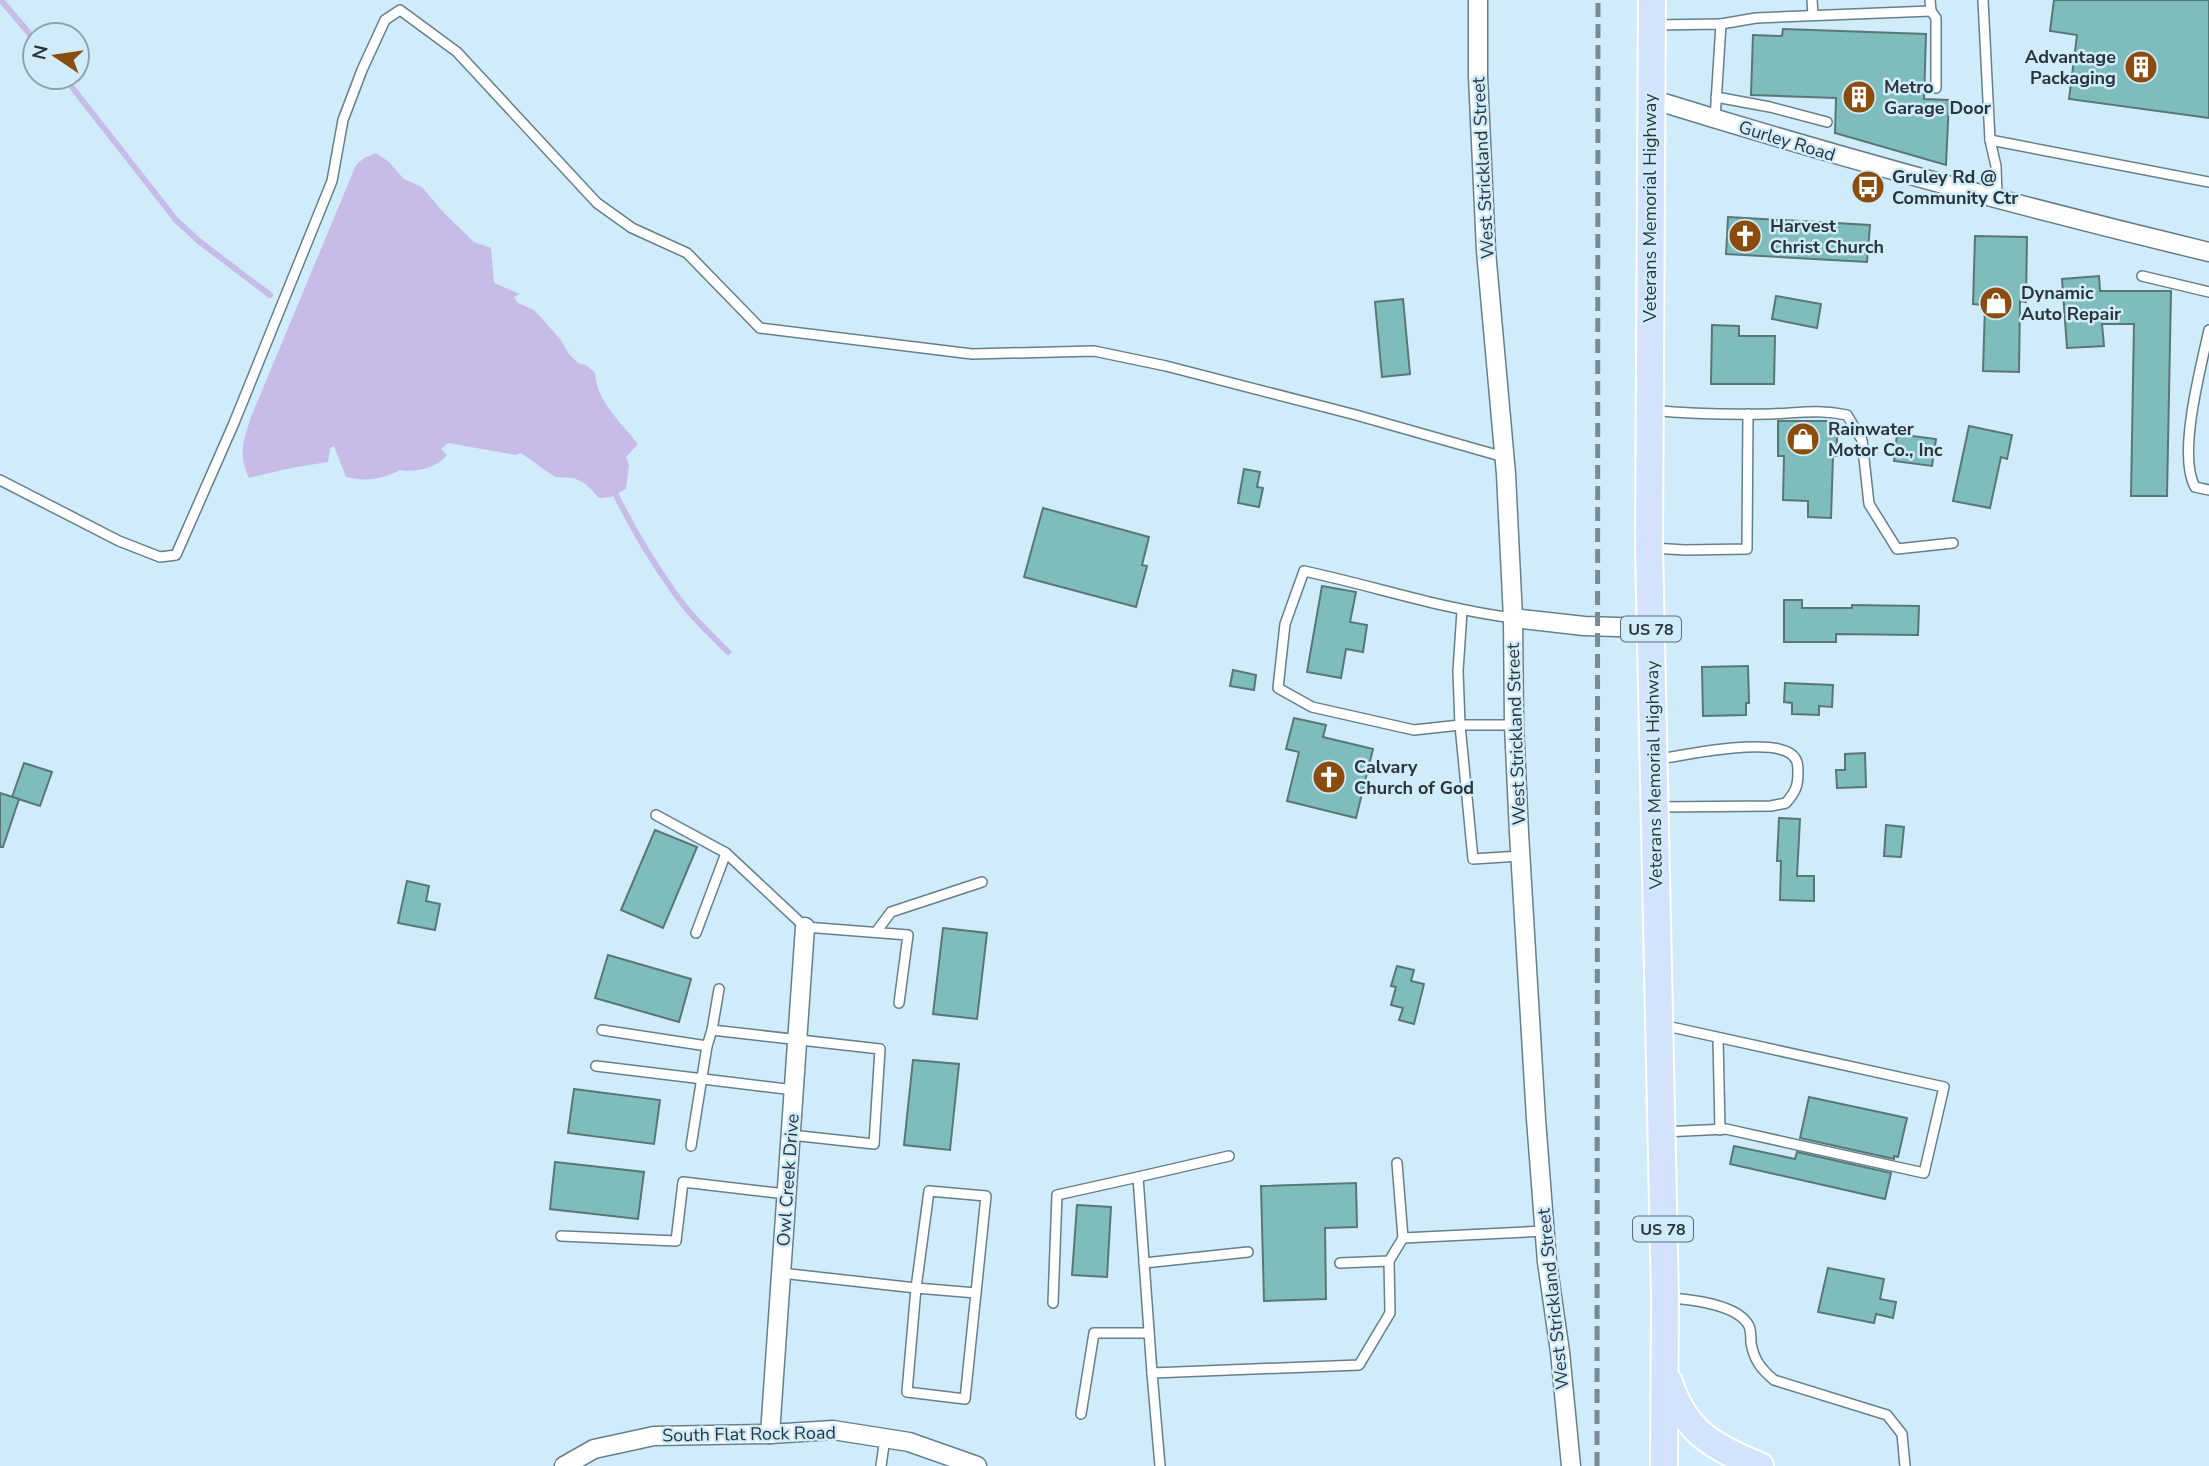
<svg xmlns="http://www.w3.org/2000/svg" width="2209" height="1466" viewBox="0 0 2209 1466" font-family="'Nunito Sans',sans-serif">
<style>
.water{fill:#c7bbe8}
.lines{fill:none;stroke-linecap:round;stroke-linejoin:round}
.stream{stroke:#c7bbe8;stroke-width:6}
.building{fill:#7fbdbc;stroke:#587776;stroke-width:2}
.service-casing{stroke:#657f8b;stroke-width:12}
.minor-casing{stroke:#657f8b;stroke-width:21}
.primary-casing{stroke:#fff;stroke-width:30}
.service{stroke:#fff;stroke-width:9}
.minor{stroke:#fff;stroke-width:18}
.primary{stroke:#d3e2fd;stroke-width:26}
.rail{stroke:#788a94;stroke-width:5;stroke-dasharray:14 7;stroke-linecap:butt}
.labels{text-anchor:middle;stroke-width:5;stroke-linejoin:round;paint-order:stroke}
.shield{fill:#d0ecfa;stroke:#5c6c74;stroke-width:2}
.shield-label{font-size:16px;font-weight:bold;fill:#2a353a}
.poi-label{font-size:18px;font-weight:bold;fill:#2a353a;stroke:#d0ecfa;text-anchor:start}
.street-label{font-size:18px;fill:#2a353a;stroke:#d0ecfa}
</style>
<rect width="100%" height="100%" fill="#d0ecfa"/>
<path class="water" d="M376 153 389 162 404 179 422 187 445 214 474 242 491 248 494 283 520 294 514 297 518 303 534 310 561 340 569 354 578 363 586 365 595 373C597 402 621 422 638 444L626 457 629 465 626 489 611 497 599 498 586 484 574 478 555 477 521 453 515 455 448 443 441 449 447 455C436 468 416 473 400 470 383 479 366 482 346 477L334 446 330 448 328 462 291 468 249 478C238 453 243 442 251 417L356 165 364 158Z"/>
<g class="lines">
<g class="stream">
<polyline points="1,0 35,40"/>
<polyline points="64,77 176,220 200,242 270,295"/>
<path d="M616 495C632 528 652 561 674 592 689 614 709 633 728 652"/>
</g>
</g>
<g class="building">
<polygon points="2054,0 2209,0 2209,118 2069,99 2077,35 2050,31"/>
<polygon points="1783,29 1926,34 1924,99 1949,100 1946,165 1835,133 1836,98 1751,95 1753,35 1782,36"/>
<polygon points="1728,217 1870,225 1867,262 1726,254"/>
<polygon points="1975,236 2027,237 2026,302 2020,301 2019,372 1983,371 1985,305 1973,304"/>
<polygon points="2099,276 2100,291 2171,291 2167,496 2131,496 2134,324 2102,324 2104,346 2067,348 2062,279"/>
<polygon points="1776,296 1821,304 1817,328 1772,319"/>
<polygon points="1403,299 1410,374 1382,377 1375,302"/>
<polygon points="1712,325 1739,326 1739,336 1775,336 1774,384 1711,384"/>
<polygon points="1778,421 1837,421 1837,456 1833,456 1831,518 1808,517 1808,501 1783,500 1784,456 1778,456"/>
<polygon points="1969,426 2012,435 2007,459 2001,457 1990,508 1953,501"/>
<polygon points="1897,434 1936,439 1932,466 1894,461"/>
<polygon points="1244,469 1260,472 1257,487 1263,488 1259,507 1238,503"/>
<polygon points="1043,508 1149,537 1142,565 1147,566 1136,607 1024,577"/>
<polygon points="1322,586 1356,592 1350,622 1367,625 1363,652 1346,649 1341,678 1307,672"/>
<polygon points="1784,600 1802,600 1802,608 1852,608 1852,605 1919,606 1918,635 1836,634 1836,642 1784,642"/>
<polygon points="1748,666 1749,703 1746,703 1746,715 1703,716 1702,667"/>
<polygon points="1233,670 1256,675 1254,690 1230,686"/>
<polygon points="1785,683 1833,685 1832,707 1819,706 1819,715 1792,714 1792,703 1784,702"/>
<polygon points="1294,718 1326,725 1323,737 1373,749 1356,818 1287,801 1299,752 1286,749"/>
<polygon points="1865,753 1866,787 1837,788 1836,770 1845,770 1845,754"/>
<polygon points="24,763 52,772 40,806 12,797"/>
<polygon points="0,793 19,799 3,847 0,847"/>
<polygon points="1779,818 1800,819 1797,876 1814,876 1814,901 1780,900 1781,861 1777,861"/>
<polygon points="1886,825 1904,827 1901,857 1884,856"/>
<polygon points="655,830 697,847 663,928 621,910"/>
<polygon points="407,881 429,886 426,901 440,904 435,930 398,923"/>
<polygon points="943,928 987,933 977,1019 933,1014"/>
<polygon points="608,955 691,979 679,1022 595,998"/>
<polygon points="1397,966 1414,970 1411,981 1424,984 1414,1024 1399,1020 1403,1008 1391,1005 1396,987 1391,986"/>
<polygon points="913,1060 959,1064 950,1150 904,1145"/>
<polygon points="574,1089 660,1100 654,1144 568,1133"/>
<polygon points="1809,1097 1907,1118 1898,1157 1894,1156 1894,1159 1800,1138"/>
<polygon points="1734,1146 1795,1159 1797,1152 1891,1173 1885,1199 1730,1164"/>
<polygon points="555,1162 644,1172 638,1219 550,1209"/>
<polygon points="1356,1183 1357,1227 1325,1228 1326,1299 1264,1301 1261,1186"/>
<polygon points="1077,1205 1111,1207 1107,1277 1072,1275"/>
<polygon points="1828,1268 1884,1279 1880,1299 1896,1302 1893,1318 1876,1314 1874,1323 1818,1312"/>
</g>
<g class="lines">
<defs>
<g id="service">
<polyline points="1812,0 1813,15"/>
<polyline points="1983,0 1990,140"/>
<polyline points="1931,11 1936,18 1936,88"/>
<polyline points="1721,24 1756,18 1931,11 1930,0"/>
<polyline points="1654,25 1721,24 1715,119"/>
<polyline points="1716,97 1770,107 1827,122"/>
<polyline points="1997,199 1996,166 1990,140 2209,182"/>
<polyline points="2142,276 2209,292"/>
<path d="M2209 330C2201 367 2177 455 2195 487L2209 490"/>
<path d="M1651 410C1691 414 1731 415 1771 414 1799 413 1819 409 1847 415L1862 440 1869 504 1897 549 1953 543"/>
<polyline points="0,480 119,541 160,557 176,555 234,423 332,181 343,120 362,70 385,20 400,10 457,52 597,203 632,228 687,253 760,328 972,354 1094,351 1166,366 1356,415 1504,457"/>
<polyline points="1653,548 1685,550 1747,549 1748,414"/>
<polyline points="1462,611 1458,671 1460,725 1473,859 1520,856"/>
<path d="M1513 618C1442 609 1374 586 1304 571L1285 624 1278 688 1312 707 1414 730 1460 725H1514"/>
<path d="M1655 760C1683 755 1769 737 1791 754 1798 759 1798 766 1798 773 1798 787 1795 792 1786 803L1771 806 1658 807"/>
<polyline points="656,815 726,853"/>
<polyline points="876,932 891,912 982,882"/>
<polyline points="696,933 726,853 805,927 908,935 899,1003"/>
<polyline points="719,989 712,1030 880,1049 874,1144 791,1135"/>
<polyline points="1662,1025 1944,1087 1924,1173 1726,1129 1663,1132"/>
<polyline points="602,1030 707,1046"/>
<polyline points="1718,1038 1720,1130"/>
<polyline points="596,1066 794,1090"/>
<polyline points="691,1146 707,1046 712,1030"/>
<polyline points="1397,1163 1403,1238"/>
<polyline points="1138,1177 1229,1156"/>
<polyline points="561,1236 676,1241 683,1182 786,1194"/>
<polyline points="1144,1263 1248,1252"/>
<polyline points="1340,1263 1389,1261 1403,1238 1544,1231"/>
<polyline points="781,1273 916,1288 907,1392 965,1399 986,1196 929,1191 916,1288 976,1293"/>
<path d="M1667 1298C1689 1299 1738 1304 1749 1326 1751 1331 1751 1338 1751 1343 1754 1360 1761 1369 1774 1380L1887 1415 1902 1434 1905 1466"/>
<polyline points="1053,1303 1057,1195 1138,1177 1152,1373"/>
<polyline points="1081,1414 1094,1333 1149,1333"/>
<polyline points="881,1466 885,1438"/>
<polyline points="1160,1466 1152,1373 1359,1365 1390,1313 1389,1261"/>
</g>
<g id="minor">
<polyline points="1478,0 1478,76 1486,251 1506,474 1513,618 1514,725 1519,833 1536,1119 1547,1262 1560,1352 1571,1466"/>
<path d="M1651 99C1835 156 2021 207 2209 252"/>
<polyline points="1513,618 1584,626 1651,628"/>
<polyline points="770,1434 805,927"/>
<polyline points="564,1466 594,1449 654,1436 770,1434 833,1430 909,1442 977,1466"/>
</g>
<g id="primary">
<polyline points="1652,0 1649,547 1665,1298 1664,1466"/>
<path d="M1669 1382C1685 1432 1713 1447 1760 1466"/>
</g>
</defs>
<use href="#service" class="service-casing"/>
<use href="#minor" class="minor-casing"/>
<use href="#primary" class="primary-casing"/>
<use href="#service" class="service"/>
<use href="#minor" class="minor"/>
<use href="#primary" class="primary"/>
<polyline class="rail" points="1597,1466 1598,0"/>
</g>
<defs>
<symbol id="building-disc" viewBox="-11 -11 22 22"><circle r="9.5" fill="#8b4c10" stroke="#d0ecfa"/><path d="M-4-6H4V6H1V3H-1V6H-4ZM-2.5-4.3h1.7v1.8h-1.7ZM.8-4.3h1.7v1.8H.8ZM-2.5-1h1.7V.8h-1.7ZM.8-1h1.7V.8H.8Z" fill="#fff"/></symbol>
<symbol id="bus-disc" viewBox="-11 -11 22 22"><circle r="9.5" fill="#8b4c10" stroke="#d0ecfa"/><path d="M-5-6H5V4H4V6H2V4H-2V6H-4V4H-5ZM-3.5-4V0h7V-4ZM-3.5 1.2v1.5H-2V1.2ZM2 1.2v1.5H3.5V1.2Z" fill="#fff"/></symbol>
<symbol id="church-disc" viewBox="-11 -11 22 22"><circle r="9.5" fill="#8b4c10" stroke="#d0ecfa"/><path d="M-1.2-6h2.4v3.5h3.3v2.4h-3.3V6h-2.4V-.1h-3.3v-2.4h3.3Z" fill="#fff"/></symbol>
<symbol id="shop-disc" viewBox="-11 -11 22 22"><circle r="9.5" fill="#8b4c10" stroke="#d0ecfa"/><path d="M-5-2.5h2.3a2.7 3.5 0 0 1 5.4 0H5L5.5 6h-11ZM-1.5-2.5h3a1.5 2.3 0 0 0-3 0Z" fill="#fff"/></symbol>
</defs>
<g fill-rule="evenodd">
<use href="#building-disc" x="2122" y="48" width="38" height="38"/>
<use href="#building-disc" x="1840" y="78" width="38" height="38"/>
<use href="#bus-disc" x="1849" y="168" width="38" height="38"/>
<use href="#church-disc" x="1726" y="217" width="38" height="38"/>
<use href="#shop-disc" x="1977" y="284" width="38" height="38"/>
<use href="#shop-disc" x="1784" y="420" width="38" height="38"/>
<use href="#church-disc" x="1310" y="758" width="38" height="38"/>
</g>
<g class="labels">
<g class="shield">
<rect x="1621" y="616.5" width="60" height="25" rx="5"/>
<rect x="1633" y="1216.5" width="60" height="25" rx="5"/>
</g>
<g class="shield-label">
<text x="1651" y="635">US 78</text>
<text x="1663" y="1235">US 78</text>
</g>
<g class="poi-label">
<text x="2116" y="63" text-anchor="end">Advantage<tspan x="2116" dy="21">Packaging</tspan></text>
<text x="1884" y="93">Metro<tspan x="1884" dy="21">Garage Door</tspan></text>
<text x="1892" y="183">Gruley Rd @<tspan x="1892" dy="21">Community Ctr</tspan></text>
<text x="1770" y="232">Harvest<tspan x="1770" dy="21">Christ Church</tspan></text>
<text x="2021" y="299">Dynamic<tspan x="2021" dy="21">Auto Repair</tspan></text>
<text x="1828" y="435">Rainwater<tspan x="1828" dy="21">Motor Co., Inc</tspan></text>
<text x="1354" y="773">Calvary<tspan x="1354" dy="21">Church of God</tspan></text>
</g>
<g class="street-label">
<text transform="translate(1787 141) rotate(17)" y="6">Gurley Road</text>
<text transform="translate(1483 168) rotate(-93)" y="6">West Strickland Street</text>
<text transform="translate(1650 208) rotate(-90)" y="6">Veterans Memorial Highway</text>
<text transform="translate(1516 734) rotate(-92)" y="6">West Strickland Street</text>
<text transform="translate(1654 775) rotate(-91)" y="6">Veterans Memorial Highway</text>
<text transform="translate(788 1180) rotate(-86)" y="6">Owl Creek Drive</text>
<text transform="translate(1553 1299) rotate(-96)" y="6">West Strickland Street</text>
<text transform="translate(749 1434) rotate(-1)" y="6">South Flat Rock Road</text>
</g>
</g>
<g transform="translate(56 56) rotate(283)"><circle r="33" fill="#d0ecfa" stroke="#8ea3ad" stroke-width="2"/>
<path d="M0-5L12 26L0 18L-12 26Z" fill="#8b4c10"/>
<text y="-10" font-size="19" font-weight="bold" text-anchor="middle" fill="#2a353a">N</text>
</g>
</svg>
